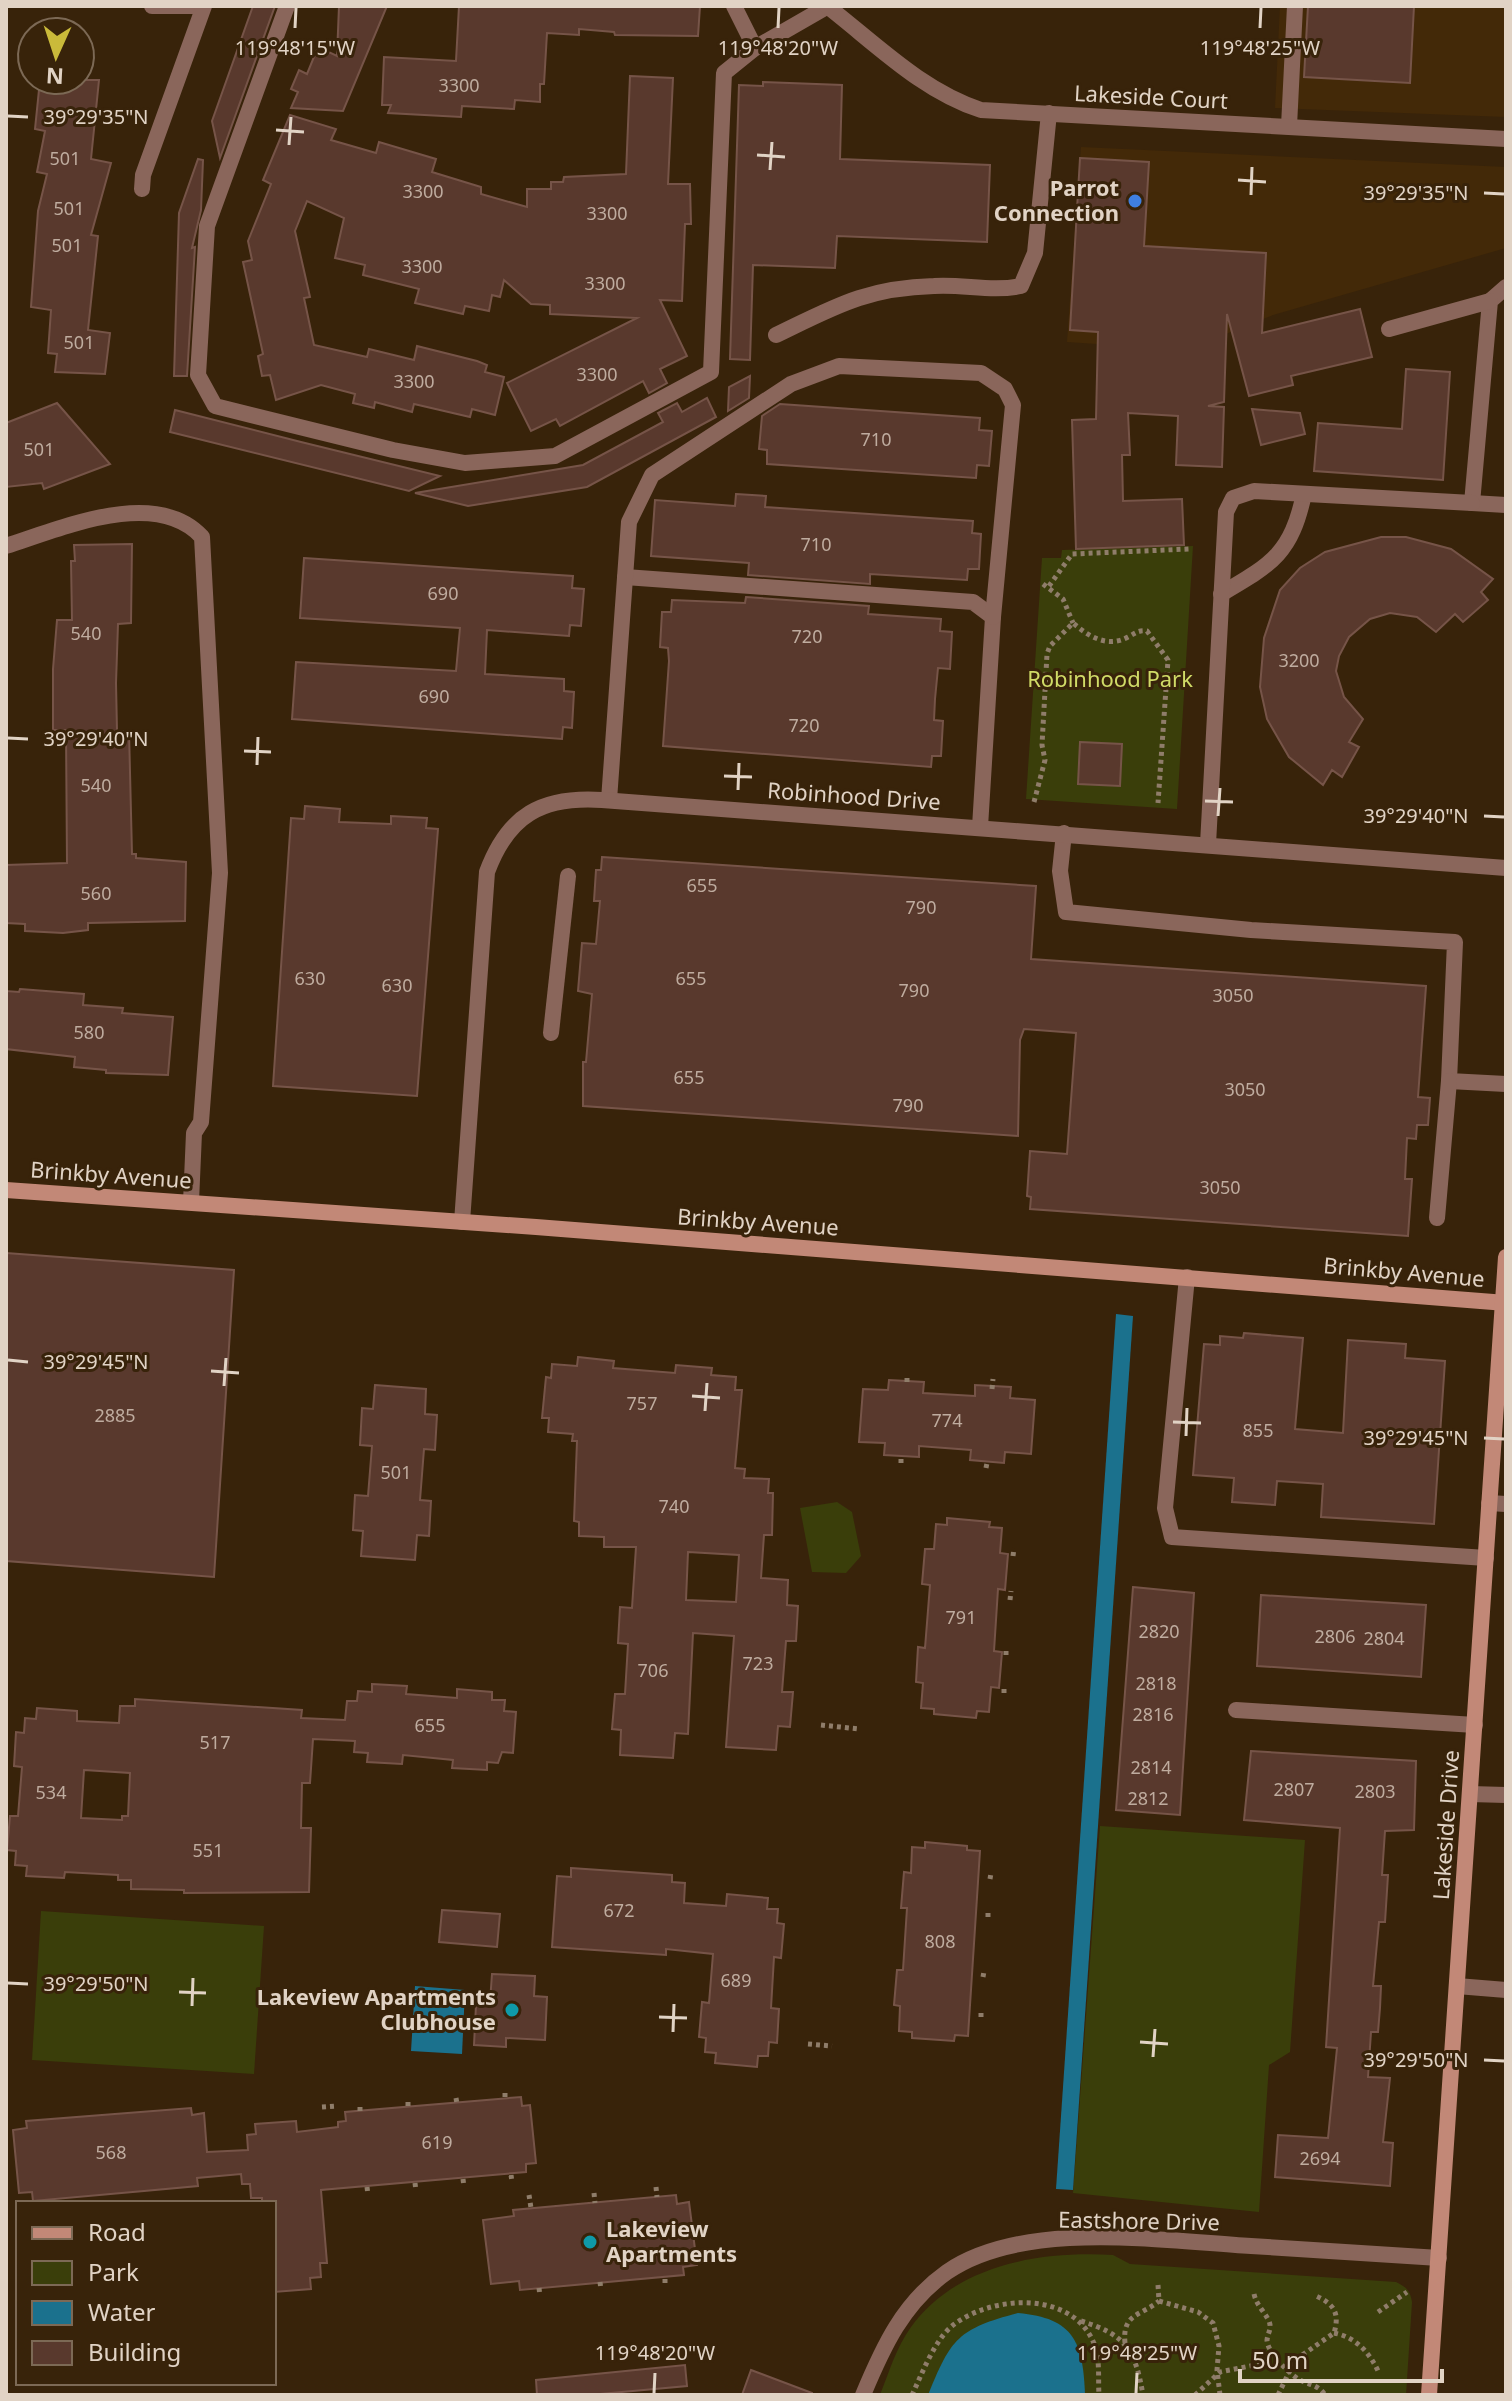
<svg xmlns="http://www.w3.org/2000/svg" width="1512" height="2401" viewBox="0 0 1512 2401" font-family="'Noto Sans',sans-serif">
<style>
.built{fill:#432908}
.green{fill:#3a3e0a}
.water{fill:#1b718d}
.building{fill:#59392d;stroke:#765448;stroke-width:2;fill-rule:evenodd}
.lines{fill:none;stroke-linecap:round;stroke-linejoin:round}
.path{stroke:#8f7d6a;stroke-width:5;stroke-dasharray:4 4;stroke-linecap:butt}
.lane{stroke:#8a665b;stroke-width:16}
.street{stroke:#8a665b;stroke-width:16}
.secondary{stroke:#c28877;stroke-width:16}
.ticks{fill:none;stroke:#e1d3c5;stroke-width:3}
.shop-dot{fill:#3f7fe0;stroke:#38230a;stroke-width:3}
.culture-dot{fill:#0f9aa8;stroke:#38230a;stroke-width:3}
.labels{text-anchor:middle;stroke-width:6;stroke-linejoin:round;paint-order:stroke}
.number-label{font-size:18px;fill:#bfac9f}
.street-label{font-size:22px;fill:#e1d3c5;stroke:#38230a}
.poi-label{font-size:22px;font-weight:bold;fill:#e1d3c5;stroke:#38230a;text-anchor:end}
.park-label{font-size:22px;fill:#d0db67;stroke:#38230a}
.ticks-label{font-size:20px;text-anchor:middle;fill:#e1d3c5;stroke:#38230a;stroke-width:6;stroke-linejoin:round;paint-order:stroke}
</style>
<rect width="100%" height="100%" fill="#38230a"/>
<g class="built">
<polygon points="1280,6 1506,6 1506,117 1275,108"/>
<polygon points="1081,147 1506,167 1506,248 1273,315 1186,350 1067,342"/>
</g>
<g class="green">
<polygon points="1193,546 1177,809 1026,799 1042,558 1061,558 1062,550"/>
<polygon points="837,1502 852,1512 861,1556 846,1573 812,1572 800,1508"/>
<polygon points="1100,1826 1305,1840 1290,2052 1269,2065 1259,2212 1073,2193"/>
<polygon points="41,1911 264,1926 254,2074 32,2060"/>
<path d="M1113 2255 1130 2264 1396 2282C1406 2287 1410 2290 1412 2302L1406 2395H880C889 2372 896 2348 911 2327 957 2264 1040 2251 1113 2255Z"/>
</g>
<g class="water">
<polygon points="1116,1314 1133,1316 1073,2190 1056,2189"/>
<polygon points="415,1986 465,1990 462,2054 411,2051"/>
<path d="M1018 2313C1074 2318 1083 2342 1085 2395H928C951 2338 958 2329 1018 2313Z"/>
</g>
<g class="building">
<polygon points="253,6 275,6 220,158 212,121"/>
<polygon points="339,6 387,6 343,111 291,108 298,92 291,89 299,70 307,74 318,47 337,56"/>
<polygon points="459,6 700,6 698,36 615,35 614,32 579,29 579,35 547,33 544,84 540,84 540,102 515,100 514,109 462,106 461,117 388,113 391,105 382,105 384,57 456,61"/>
<polygon points="1308,6 1414,6 1410,83 1304,77"/>
<polygon points="630,76 673,78 668,184 690,184 691,224 685,224 682,301 660,300 687,356 660,369 667,383 649,393 643,381 560,426 556,419 531,431 507,383 637,318 550,314 550,305 531,304 504,280 500,297 492,295 489,311 465,306 463,314 415,303 419,289 363,275 365,265 335,258 344,218 307,201 295,231 310,297 304,298 314,345 367,357 369,349 414,360 417,346 477,361 487,365 485,372 504,377 495,415 472,409 470,417 414,404 412,412 375,402 374,408 353,403 355,394 321,385 276,400 270,375 262,376 258,356 263,354 243,262 252,260 248,241 271,184 263,180 290,115 336,129 331,140 376,153 379,142 436,159 432,172 481,187 481,194 527,207 527,189 551,189 551,182 563,182 564,177 626,174"/>
<polygon points="40,80 99,80 91,159 111,163 91,235 98,236 88,330 110,333 105,374 55,372 57,354 48,353 51,310 31,307 38,211 47,174 37,172 45,131 35,129"/>
<polygon points="763,82 842,85 840,159 990,165 987,242 837,236 835,268 753,265 750,360 730,359 739,85 763,86"/>
<polygon points="1080,158 1149,162 1144,246 1266,253 1262,333 1360,309 1372,357 1291,376 1293,385 1249,396 1227,314 1224,402 1208,406 1224,407 1222,467 1176,465 1178,416 1128,413 1130,455 1122,455 1123,501 1182,499 1184,545 1076,549 1072,420 1096,419 1098,332 1070,330"/>
<polygon points="198,159 203,160 201,210 192,248 195,247 187,376 174,376 179,213"/>
<polygon points="1406,369 1450,372 1443,480 1314,471 1318,423 1402,429"/>
<polygon points="750,376 749,398 728,411 729,387"/>
<polygon points="707,398 716,417 587,487 468,506 415,493 583,465 663,422 658,413 677,403 682,412"/>
<polygon points="57,403 110,464 44,489 42,483 6,487 6,423"/>
<polygon points="780,404 980,418 979,430 992,431 989,466 977,465 976,478 767,464 767,450 759,449 762,416"/>
<polygon points="1252,409 1300,413 1305,434 1261,445"/>
<polygon points="175,410 301,442 440,476 409,491 170,432"/>
<polygon points="736,494 766,496 765,507 973,521 972,533 981,534 979,569 968,569 967,580 870,574 870,584 748,575 749,563 651,556 655,500 735,506"/>
<polygon points="1381,537 1406,537 1451,549 1493,579 1481,592 1488,600 1463,622 1455,614 1436,632 1417,617 1390,613 1370,619 1349,637 1339,656 1336,671 1344,697 1363,719 1349,742 1359,747 1342,777 1332,770 1323,785 1289,757 1267,719 1260,687 1264,638 1280,590 1300,568 1325,552"/>
<polygon points="132,544 131,623 118,624 116,683 117,731 129,731 132,854 136,854 136,858 186,862 185,921 88,923 88,930 63,933 25,931 25,924 6,923 6,865 67,863 66,730 53,730 53,669 57,620 72,620 71,561 75,561 74,545"/>
<polygon points="304,558 573,576 572,588 584,589 581,626 570,625 569,636 487,630 485,674 564,679 564,691 574,692 572,728 563,727 562,739 292,719 296,662 456,671 460,628 300,618"/>
<polygon points="746,597 869,606 868,614 941,619 940,631 952,632 950,669 938,668 935,699 934,720 943,721 941,756 932,756 931,767 663,746 669,661 668,648 660,647 662,612 671,612 672,600 745,603"/>
<polygon points="1080,742 1122,744 1120,786 1078,784"/>
<polygon points="305,806 340,809 339,822 391,824 391,816 427,818 426,828 438,829 417,1096 273,1086 291,818 304,819"/>
<polygon points="602,857 1036,886 1031,959 1426,986 1418,1097 1430,1098 1428,1125 1417,1125 1416,1139 1407,1138 1405,1179 1412,1179 1408,1236 1030,1209 1031,1197 1027,1196 1030,1151 1067,1154 1076,1033 1024,1029 1020,1040 1018,1136 583,1106 583,1062 586,1062 592,994 578,991 582,943 596,944 600,901 594,901 596,870 601,870"/>
<polygon points="20,989 84,994 83,1005 123,1008 122,1013 173,1017 168,1075 106,1073 106,1070 74,1067 75,1057 6,1049 6,991 19,992"/>
<polygon points="6,1253 234,1270 214,1577 6,1561"/>
<polygon points="1244,1333 1303,1338 1295,1429 1343,1433 1348,1340 1406,1344 1405,1358 1445,1361 1434,1524 1321,1517 1323,1484 1277,1481 1275,1505 1232,1502 1234,1478 1193,1475 1204,1344 1220,1345 1220,1336 1243,1338"/>
<path d="M578 1357 614 1361 613 1368 675 1373 676 1365 712 1368 711 1375 736 1377 735 1390H742L735 1468 745 1469 744 1478 769 1479 768 1493H773L772 1535H764L761 1578 788 1580 787 1605 798 1606 796 1641H786L782 1692H793L790 1727 778 1726 776 1750 726 1747 734 1636 693 1633 688 1734 675 1733 673 1758 620 1755 621 1730 612 1729 615 1694H625L628 1644 618 1643 620 1607 632 1608 636 1547H604V1537L579 1536V1522L574 1521 577 1441H572L573 1434 548 1432 549 1418H542L546 1377 551 1378 552 1364 577 1366ZM688 1552 739 1555 736 1602 686 1600Z"/>
<polygon points="889,1380 924,1382 923,1393 975,1396 975,1385 1011,1387 1010,1398 1035,1400 1031,1454 1005,1452 1004,1463 970,1460 971,1450 919,1446 919,1457 884,1455 885,1443 859,1442 863,1389 888,1390"/>
<polygon points="375,1385 426,1389 425,1414 437,1415 435,1450 424,1449 420,1500 431,1501 429,1536 417,1535 415,1560 361,1556 363,1531 353,1530 355,1495 368,1496 372,1446 360,1445 362,1408 373,1409"/>
<polygon points="947,1518 990,1522 989,1527 1002,1528 1000,1553 1008,1554 1005,1590 998,1589 994,1651 1002,1652 999,1688 991,1687 989,1712 977,1711 976,1718 934,1714 934,1709 921,1708 923,1683 916,1682 918,1647 925,1648 930,1585 922,1584 925,1549 934,1549 936,1524 947,1525"/>
<polygon points="1133,1587 1194,1593 1180,1815 1116,1810"/>
<polygon points="1261,1595 1426,1605 1421,1677 1257,1666"/>
<path d="M372 1684 407 1686 406 1694 457 1698V1689L492 1692V1700H505L504 1711 516 1712 513 1753 502 1752 498 1763 487 1762V1770L452 1768 453 1760 403 1755 402 1764 367 1762 368 1753 354 1752 355 1741 313 1739 310 1783H302L301 1828H311L309 1892 184 1893V1890L131 1889V1880H118V1875L65 1872 64 1878 26 1876 27 1866 15 1865 16 1851 7 1850 10 1816H18L22 1767 14 1766 16 1732 24 1733 25 1718 36 1719 37 1708 77 1711V1721L119 1723 120 1706H135V1699L302 1710 301 1718 345 1720 347 1701H357L358 1691 372 1692ZM84 1770 130 1773 128 1816H122V1820L81 1818Z"/>
<polygon points="1251,1751 1416,1761 1414,1830 1385,1831 1382,1875 1388,1875 1385,1922 1379,1922 1373,1986 1381,1986 1380,2008 1378,2032 1371,2032 1368,2077 1390,2078 1383,2142 1393,2143 1390,2186 1275,2177 1278,2135 1328,2138 1337,2048 1326,2047 1340,1828 1244,1820"/>
<polygon points="925,1842 967,1846 967,1850 980,1851 968,2036 955,2035 954,2041 912,2038 912,2032 899,2031 900,2006 894,2005 897,1970 903,1970 907,1908 901,1908 904,1872 911,1873 912,1847 925,1848"/>
<polygon points="571,1868 672,1875 672,1882 685,1883 684,1903 726,1906 727,1894 768,1898 767,1909 778,1909 777,1923 784,1924 781,1958 774,1957 771,2008 779,2009 777,2043 769,2042 768,2056 758,2056 757,2067 715,2063 716,2053 705,2052 706,2038 699,2037 702,2002 709,2003 713,1954 666,1949 666,1955 552,1947 557,1876 571,1877"/>
<polygon points="442,1910 500,1914 497,1947 439,1942"/>
<polygon points="492,1974 535,1976 534,1996 547,1997 545,2040 506,2038 506,2047 474,2045 476,2005 488,2006 490,2002"/>
<polygon points="521,2097 522,2106 530,2105 536,2163 526,2164 526,2172 321,2190 327,2263 320,2263 321,2277 310,2278 311,2289 274,2292 274,2203 262,2203 262,2198 251,2198 250,2184 242,2184 241,2174 197,2178 198,2186 144,2191 33,2201 32,2192 19,2193 13,2130 27,2128 26,2121 191,2108 192,2115 204,2113 207,2152 248,2150 247,2135 256,2134 255,2124 296,2121 297,2132 338,2127 338,2122 346,2121 345,2112"/>
<polygon points="676,2195 677,2204 689,2202 697,2265 683,2267 684,2275 520,2290 519,2281 491,2284 483,2220 514,2216 513,2210"/>
<polygon points="685,2365 687,2386 589,2395 537,2395 536,2380"/>
<polygon points="751,2370 812,2393 812,2395 742,2395"/>
</g>
<g class="lines">
<g class="path">
<polyline points="1043,584 1063,599 1073,623"/>
<polyline points="1049,586 1072,554 1189,549"/>
<path d="M1034 802 1045 760 1042 745 1047 654 1050 646 1073 623C1089 637 1108 648 1128 637 1136 633 1138 630 1147 631L1168 660 1158 803"/>
<polyline points="907,1382 907,1374"/>
<polyline points="992,1389 993,1379"/>
<polyline points="901,1463 901,1456"/>
<polyline points="986,1468 987,1463"/>
<polyline points="1013,1556 1014,1548"/>
<polyline points="1010,1600 1011,1591"/>
<polyline points="1006,1655 1006,1649"/>
<polyline points="1004,1693 1004,1686"/>
<polyline points="821,1725 859,1729"/>
<polyline points="990,1879 991,1873"/>
<polyline points="988,1917 988,1912"/>
<polyline points="983,1977 984,1971"/>
<polyline points="981,2017 981,2012"/>
<polyline points="808,2044 832,2046"/>
<polyline points="505,2093 505,2099"/>
<polyline points="456,2098 457,2104"/>
<polyline points="408,2102 408,2108"/>
<polyline points="322,2107 336,2106"/>
<polyline points="360,2107 360,2113"/>
<polyline points="511,2175 512,2182"/>
<polyline points="463,2179 464,2187"/>
<polyline points="415,2183 416,2191"/>
<polyline points="367,2187 368,2195"/>
<polyline points="656,2187 657,2197"/>
<polyline points="594,2193 595,2203"/>
<polyline points="529,2195 531,2208"/>
<polyline points="665,2279 665,2286"/>
<polyline points="600,2282 601,2290"/>
<polyline points="1158,2285 1159,2301"/>
<polyline points="539,2288 540,2296"/>
<path d="M1254 2294C1257 2306 1264 2311 1269 2321 1272 2329 1268 2332 1267 2340 1267 2352 1288 2372 1298 2379 1308 2385 1318 2384 1325 2395"/>
<polyline points="1159,2301 1198,2312 1213,2323 1219,2346 1217,2370 1220,2395"/>
<polyline points="1378,2312 1407,2292"/>
<path d="M1081 2321C1126 2335 1135 2349 1143 2395"/>
<path d="M1334 2333C1356 2337 1370 2353 1379 2373"/>
<path d="M1125 2343C1122 2313 1141 2316 1159 2301"/>
<path d="M912 2395C922 2374 934 2341 952 2326 992 2294 1075 2290 1095 2346 1100 2360 1098 2380 1099 2395"/>
<polyline points="1195,2395 1220,2372 1260,2364 1272,2354"/>
<path d="M1278 2395 1295 2360 1334 2333C1340 2313 1334 2304 1316 2296"/>
</g>
<g class="lane">
<polyline points="152,6 197,6"/>
<polyline points="287,6 207,226 198,375 215,406 393,450 465,463 555,456 711,372 724,73 755,48 734,6"/>
<polyline points="755,48 828,6"/>
<polyline points="1289,126 1295,6"/>
<polyline points="142,189 143,175 204,6"/>
<polyline points="1506,287 1490,301 1472,503 1506,505"/>
<polyline points="1389,329 1490,301"/>
<path d="M776 335C836 306 866 288 934 286 964 284 991 292 1021 286L1035 253 1049 113"/>
<path d="M6 546C62 528 156 487 202 537L220 873 201 1122 194 1133 191 1202"/>
<polyline points="625,577 973,602 993,617 980,827"/>
<path d="M1221 594C1272 564 1291 554 1304 494"/>
<polyline points="609,800 629,522 652,475 791,384 839,366 981,373 1005,389 1013,405 993,617"/>
<polyline points="1064,833 1060,871 1066,912 1251,930 1455,942 1449,1081 1506,1084"/>
<polyline points="1208,844 1226,512 1233,498 1254,491 1472,503"/>
<polyline points="551,1033 568,876"/>
<polyline points="1437,1218 1449,1081"/>
<polyline points="1187,1277 1165,1508 1172,1537 1486,1558"/>
<polyline points="1489,1503 1506,1504"/>
<polyline points="1236,1710 1475,1725"/>
<polyline points="1457,1986 1506,1990"/>
</g>
<g class="street">
<path d="M827 6C876 44 922 91 981 110L1506 139"/>
<path d="M462 1222 487 872C508 815 542 796 602 800L1506 868"/>
<polyline points="1470,1794 1506,1795"/>
<path d="M863 2395C883 2347 903 2303 947 2272 1024 2219 1163 2241 1251 2246 1314 2250 1376 2254 1439 2258"/>
</g>
<g class="secondary">
<polyline points="6,1190 536,1227 1506,1303"/>
<polyline points="1429,2395 1506,1257"/>
</g>
</g>
<path class="ticks" d="M295 28 296 8M778 28 779 8M1260 28 1261 8M8 116 28 117M276 130 304 132M289 145 291 117M757 155 785 157M770 170 772 142M1238 180 1266 182M1484 193 1504 194M1251 195 1252 167M8 738 28 739M244 751 271 752M257 765 258 737M724 776 752 777M738 790 739 763M1205 801 1233 802M1218 816 1220 788M1484 816 1504 817M8 1360 28 1362M211 1371 239 1373M224 1386 226 1358M692 1396 720 1398M705 1411 707 1383M1173 1422 1201 1423M1186 1436 1187 1408M1484 1438 1504 1439M8 1983 28 1984M179 1992 206 1993M192 2006 193 1978M659 2017 687 2018M673 2032 674 2004M1140 2042 1168 2044M1153 2057 1155 2029M1484 2060 1504 2061M654 2393 655 2373M1136 2393 1137 2373"/>
<circle class="shop-dot" cx="1135" cy="201" r="8"/>
<g class="culture-dot">
<circle cx="512" cy="2010" r="8"/>
<circle cx="590" cy="2242" r="8"/>
</g>
<g class="labels">
<g class="number-label">
<text x="459" y="92">3300</text>
<text x="65" y="165">501</text>
<text x="423" y="198">3300</text>
<text x="69" y="215">501</text>
<text x="607" y="220">3300</text>
<text x="67" y="252">501</text>
<text x="422" y="273">3300</text>
<text x="605" y="290">3300</text>
<text x="79" y="349">501</text>
<text x="597" y="381">3300</text>
<text x="414" y="388">3300</text>
<text x="876" y="446">710</text>
<text x="39" y="456">501</text>
<text x="816" y="551">710</text>
<text x="443" y="600">690</text>
<text x="86" y="640">540</text>
<text x="807" y="643">720</text>
<text x="1299" y="667">3200</text>
<text x="434" y="703">690</text>
<text x="804" y="732">720</text>
<text x="96" y="792">540</text>
<text x="702" y="892">655</text>
<text x="96" y="900">560</text>
<text x="921" y="914">790</text>
<text x="310" y="985">630</text>
<text x="691" y="985">655</text>
<text x="397" y="992">630</text>
<text x="914" y="997">790</text>
<text x="1233" y="1002">3050</text>
<text x="89" y="1039">580</text>
<text x="689" y="1084">655</text>
<text x="1245" y="1096">3050</text>
<text x="908" y="1112">790</text>
<text x="1220" y="1194">3050</text>
<text x="642" y="1410">757</text>
<text x="115" y="1422">2885</text>
<text x="947" y="1427">774</text>
<text x="1258" y="1437">855</text>
<text x="396" y="1479">501</text>
<text x="674" y="1513">740</text>
<text x="961" y="1624">791</text>
<text x="1159" y="1638">2820</text>
<text x="1335" y="1643">2806</text>
<text x="1384" y="1645">2804</text>
<text x="758" y="1670">723</text>
<text x="653" y="1677">706</text>
<text x="1156" y="1690">2818</text>
<text x="1153" y="1721">2816</text>
<text x="430" y="1732">655</text>
<text x="215" y="1749">517</text>
<text x="1151" y="1774">2814</text>
<text x="1294" y="1796">2807</text>
<text x="1375" y="1798">2803</text>
<text x="51" y="1799">534</text>
<text x="1148" y="1805">2812</text>
<text x="208" y="1857">551</text>
<text x="619" y="1917">672</text>
<text x="940" y="1948">808</text>
<text x="736" y="1987">689</text>
<text x="437" y="2149">619</text>
<text x="111" y="2159">568</text>
<text x="1320" y="2165">2694</text>
</g>
<g class="street-label">
<text transform="translate(1151 97) rotate(3)" y="8">Lakeside Court</text>
<text transform="translate(854 796) rotate(4)" y="8">Robinhood Drive</text>
<text transform="translate(111 1175) rotate(4)" y="8">Brinkby Avenue</text>
<text transform="translate(758 1222) rotate(4)" y="8">Brinkby Avenue</text>
<text transform="translate(1404 1272) rotate(5)" y="8">Brinkby Avenue</text>
<text transform="translate(1446 1825) rotate(-86)" y="8">Lakeside Drive</text>
<text transform="translate(1139 2221) rotate(1)" y="8">Eastshore Drive</text>
</g>
<g class="poi-label">
<text x="1119" y="196">Parrot<tspan x="1119" dy="25">Connection</tspan></text>
<text x="496" y="2005">Lakeview Apartments<tspan x="496" dy="25">Clubhouse</tspan></text>
<text x="606" y="2237" text-anchor="start">Lakeview<tspan x="606" dy="25">Apartments</tspan></text>
</g>
<g class="park-label">
<text x="1110" y="687">Robinhood Park</text>
</g>
</g>
<g class="ticks-label">
<text x="295" y="55">119°48'15"W</text>
<text x="778" y="55">119°48'20"W</text>
<text x="1260" y="55">119°48'25"W</text>
<text x="96" y="124">39°29'35"N</text>
<text x="1416" y="200">39°29'35"N</text>
<text x="96" y="746">39°29'40"N</text>
<text x="1416" y="823">39°29'40"N</text>
<text x="96" y="1369">39°29'45"N</text>
<text x="1416" y="1445">39°29'45"N</text>
<text x="96" y="1991">39°29'50"N</text>
<text x="1416" y="2067">39°29'50"N</text>
<text x="655" y="2360">119°48'20"W</text>
<text x="1137" y="2360">119°48'25"W</text>
</g>
<rect width="1512" height="2401" fill="none" stroke="#e1d3c5" stroke-width="16"/>
<rect x="16" y="2201" width="260" height="184" fill="#38230a" stroke="#7c6955" stroke-width="2"/>
<rect x="32" y="2227" width="40" height="12" fill="#c28877" stroke="#7c6955" stroke-width="2"/>
<text x="88" y="2241" font-size="24" fill="#e1d3c5">Road</text>
<rect x="32" y="2261" width="40" height="24" fill="#3a3e0a" stroke="#7c6955" stroke-width="2"/>
<text x="88" y="2281" font-size="24" fill="#e1d3c5">Park</text>
<rect x="32" y="2301" width="40" height="24" fill="#1b718d" stroke="#7c6955" stroke-width="2"/>
<text x="88" y="2321" font-size="24" fill="#e1d3c5">Water</text>
<rect x="32" y="2341" width="40" height="24" fill="#59392d" stroke="#7c6955" stroke-width="2"/>
<text x="88" y="2361" font-size="24" fill="#e1d3c5">Building</text>
<g transform="translate(56 56) rotate(183)"><circle r="38" fill="#38230a" stroke="#7c6955" stroke-width="2"/>
<path d="M0-6L14 30L0 20L-14 30Z" fill="#caba3a"/>
<text y="-12" font-size="22" font-weight="bold" text-anchor="middle" fill="#e1d3c5">N</text>
</g>
<path d="M1240 2369v12h202v-12" fill="none" stroke="#e1d3c5" stroke-width="4"/>
<text x="1252" y="2369" font-size="24" fill="#e1d3c5" stroke="#38230a" stroke-width="6" paint-order="stroke">50 m</text>
</svg>
